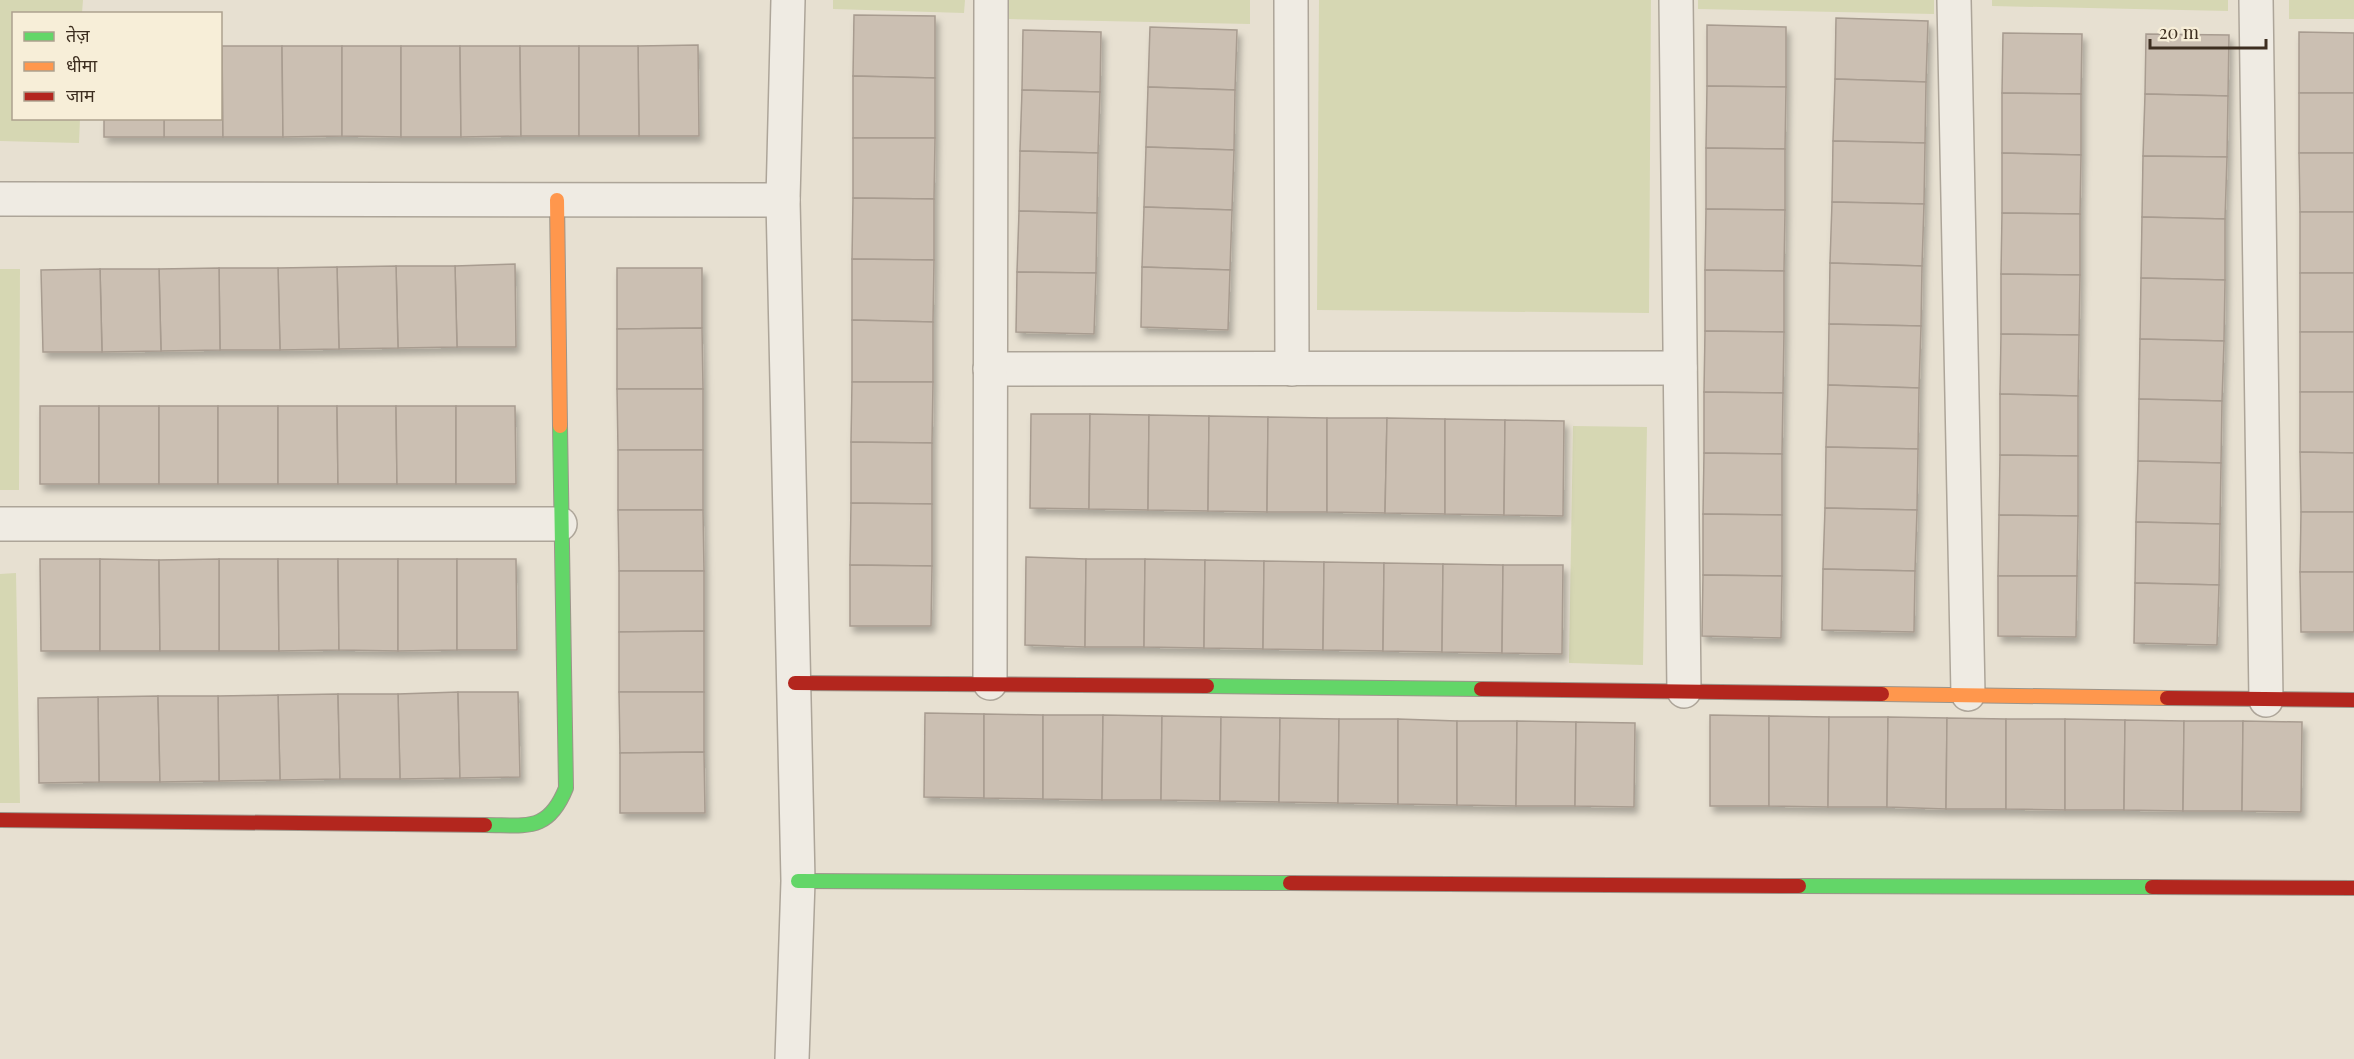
<svg xmlns="http://www.w3.org/2000/svg" width="2354" height="1059" viewBox="0 0 2354 1059" font-family="'Playfair Display','Noto Sans Devanagari',serif">
<style>
.green{fill:#d6d7b3}
.building{fill:#cbbfb2;stroke:#a89c90;stroke-width:1.5;filter:url(#shadow)}
.lines{fill:none;stroke-linecap:round;stroke-linejoin:round}
.street-casing{stroke:#ada599;stroke-width:36}
.fast-casing{stroke:#9c958a;stroke-width:16}
.slow-casing{stroke:#9c958a;stroke-width:16}
.jam-casing{stroke:#9c958a;stroke-width:16}
.street{stroke:#efebe3;stroke-width:33}
.fast{stroke:#63d668;stroke-width:14}
.slow{stroke:#ff974d;stroke-width:14}
.jam{stroke:#b3261e;stroke-width:14}
</style>
<defs>
<filter id="shadow"><feDropShadow dx="3.5" dy="6" stdDeviation="3" flood-color="#0004"/></filter>
</defs>
<rect width="100%" height="100%" fill="#e7e0d1"/>
<g class="green">
<polygon points="0,0 83,0 82,13 14,14 14,118 80,119 79,143 0,141"/>
<polygon points="833,0 965,0 964,13 833,9"/>
<polygon points="1009,0 1250,0 1250,24 1009,19"/>
<polygon points="1319,0 1651,0 1649,313 1317,310"/>
<polygon points="1698,0 1934,0 1934,14 1698,9"/>
<polygon points="1992,0 2228,0 2228,11 1992,6"/>
<rect x="2289" y="0" width="65" height="19"/>
<polygon points="0,269 20,269 19,490 0,490"/>
<polygon points="1573,426 1647,427 1643,665 1569,663"/>
<polygon points="16,573 20,803 0,803 0,574"/>
</g>
<g class="building">
<polygon points="854,15 935,16 935,78 853,76"/>
<polygon points="1836,18 1928,21 1926,82 1835,79"/>
<polygon points="1707,25 1786,27 1786,87 1707,86"/>
<polygon points="1150,27 1237,30 1235,90 1148,87"/>
<polygon points="1023,30 1101,32 1100,92 1022,90"/>
<polygon points="2299,32 2354,33 2354,93 2299,93"/>
<polygon points="2003,33 2082,34 2081,94 2002,93"/>
<polygon points="2146,34 2229,35 2228,96 2145,94"/>
<polygon points="698,45 699,136 639,136 638,46"/>
<polygon points="220,46 222,46 223,137 164,137 164,118 220,118"/>
<polygon points="222,46 282,46 283,137 223,137"/>
<polygon points="282,46 342,46 342,136 283,137"/>
<polygon points="342,46 401,46 401,137 342,136"/>
<polygon points="401,46 460,46 461,137 401,137"/>
<polygon points="460,46 520,46 521,136 461,137"/>
<polygon points="520,46 579,46 579,136 521,136"/>
<polygon points="579,46 638,46 639,136 579,136"/>
<polygon points="853,76 935,78 935,138 853,138"/>
<polygon points="1835,79 1926,82 1925,143 1833,141"/>
<polygon points="1707,86 1786,87 1785,149 1706,148"/>
<polygon points="1148,87 1235,90 1234,150 1146,147"/>
<polygon points="1022,90 1100,92 1098,153 1020,151"/>
<polygon points="2002,93 2081,94 2081,155 2002,153"/>
<rect x="2299" y="93" width="55" height="60"/>
<polygon points="2145,94 2228,96 2227,157 2143,156"/>
<rect x="104" y="118" width="60" height="19"/>
<polygon points="853,138 935,138 934,199 853,198"/>
<polygon points="1833,141 1925,143 1924,204 1832,202"/>
<polygon points="1146,147 1234,150 1232,210 1144,207"/>
<polygon points="1706,148 1785,149 1785,210 1706,209"/>
<polygon points="1020,151 1098,153 1097,213 1019,211"/>
<polygon points="2002,153 2081,155 2080,214 2002,213"/>
<polygon points="2299,153 2354,153 2354,212 2300,212"/>
<polygon points="2143,156 2227,157 2225,219 2142,217"/>
<polygon points="853,198 934,199 934,260 852,259"/>
<polygon points="1832,202 1924,204 1922,266 1830,263"/>
<polygon points="1144,207 1232,210 1230,270 1142,267"/>
<polygon points="1706,209 1785,210 1784,271 1705,270"/>
<polygon points="1019,211 1097,213 1096,273 1017,272"/>
<rect x="2300" y="212" width="54" height="61"/>
<polygon points="2002,213 2080,214 2080,275 2001,274"/>
<polygon points="2142,217 2225,219 2225,280 2141,278"/>
<polygon points="852,259 934,260 933,322 852,320"/>
<polygon points="1830,263 1922,266 1921,326 1829,324"/>
<polygon points="515,264 516,347 457,347 455,266"/>
<polygon points="396,266 455,266 457,347 398,348"/>
<polygon points="396,266 398,348 339,349 337,267"/>
<polygon points="337,267 339,349 280,350 278,268"/>
<polygon points="1142,267 1230,270 1228,330 1141,327"/>
<polygon points="219,268 278,268 280,350 220,350"/>
<polygon points="219,268 220,350 161,351 159,269"/>
<polygon points="617,268 702,268 702,328 617,329"/>
<polygon points="100,269 159,269 161,351 102,352"/>
<polygon points="100,269 102,352 43,352 41,270"/>
<polygon points="1705,270 1784,271 1784,332 1705,331"/>
<polygon points="1017,272 1096,273 1094,334 1016,332"/>
<rect x="2300" y="273" width="54" height="59"/>
<polygon points="2001,274 2080,275 2079,335 2001,334"/>
<polygon points="2141,278 2225,280 2224,341 2140,339"/>
<polygon points="852,320 933,322 933,382 852,382"/>
<polygon points="1829,324 1921,326 1919,388 1828,385"/>
<polygon points="702,328 703,389 617,389 617,329"/>
<polygon points="1705,331 1784,332 1783,393 1704,392"/>
<rect x="2300" y="332" width="54" height="60"/>
<polygon points="2001,334 2079,335 2078,396 2000,394"/>
<polygon points="2140,339 2224,341 2222,401 2139,399"/>
<polygon points="852,382 933,382 932,443 851,442"/>
<polygon points="1828,385 1919,388 1918,449 1826,447"/>
<polygon points="617,389 703,389 703,450 618,450"/>
<polygon points="1704,392 1783,393 1782,454 1704,453"/>
<polygon points="2300,392 2354,392 2354,453 2300,452"/>
<polygon points="2000,394 2078,396 2078,456 2000,455"/>
<polygon points="2139,399 2222,401 2221,463 2138,461"/>
<rect x="40" y="406" width="59" height="78"/>
<rect x="99" y="406" width="60" height="78"/>
<rect x="159" y="406" width="59" height="78"/>
<rect x="218" y="406" width="60" height="78"/>
<polygon points="278,406 337,406 338,484 278,484"/>
<polygon points="337,406 396,406 397,484 338,484"/>
<polygon points="396,406 456,406 456,484 397,484"/>
<polygon points="456,406 515,406 516,484 456,484"/>
<polygon points="1031,414 1090,414 1089,509 1030,508"/>
<polygon points="1090,414 1149,415 1148,510 1089,509"/>
<polygon points="1149,415 1209,416 1208,511 1148,510"/>
<polygon points="1209,416 1268,417 1267,512 1208,511"/>
<polygon points="1268,417 1327,418 1327,512 1267,512"/>
<polygon points="1327,418 1387,418 1385,513 1327,512"/>
<polygon points="1387,418 1445,419 1445,514 1385,513"/>
<polygon points="1445,419 1505,420 1504,515 1445,514"/>
<polygon points="1505,420 1564,421 1563,516 1504,515"/>
<polygon points="851,442 932,443 932,504 851,503"/>
<polygon points="1826,447 1918,449 1917,510 1825,508"/>
<rect x="618" y="450" width="85" height="60"/>
<polygon points="2300,452 2354,453 2354,512 2301,512"/>
<polygon points="1704,453 1782,454 1782,515 1703,514"/>
<polygon points="2000,455 2078,456 2078,516 1999,515"/>
<polygon points="2138,461 2221,463 2220,524 2136,522"/>
<polygon points="851,503 932,504 932,566 850,565"/>
<polygon points="1825,508 1917,510 1915,571 1823,569"/>
<polygon points="618,510 703,510 704,571 619,571"/>
<polygon points="2301,512 2354,512 2354,572 2300,572"/>
<polygon points="1703,514 1782,515 1782,576 1703,575"/>
<polygon points="1999,515 2078,516 2077,576 1998,576"/>
<polygon points="2136,522 2220,524 2219,585 2135,583"/>
<polygon points="1026,557 1086,559 1085,647 1025,645"/>
<polygon points="40,559 100,559 100,651 41,651"/>
<polygon points="100,559 159,560 160,651 100,651"/>
<polygon points="219,559 278,559 279,651 219,651"/>
<polygon points="219,559 219,651 160,651 159,560"/>
<polygon points="278,559 338,559 339,650 279,651"/>
<polygon points="338,559 398,559 398,651 339,650"/>
<polygon points="398,559 457,559 457,650 398,651"/>
<polygon points="457,559 516,559 517,650 457,650"/>
<polygon points="1086,559 1145,559 1144,647 1085,647"/>
<polygon points="1145,559 1205,560 1204,648 1144,647"/>
<polygon points="1205,560 1264,561 1263,649 1204,648"/>
<polygon points="1264,561 1324,562 1323,650 1263,649"/>
<polygon points="1324,562 1384,563 1383,651 1323,650"/>
<polygon points="1384,563 1443,564 1442,652 1383,651"/>
<polygon points="1443,564 1503,565 1502,653 1442,652"/>
<polygon points="850,565 932,566 931,626 850,626"/>
<polygon points="1503,565 1563,565 1562,654 1502,653"/>
<polygon points="1823,569 1915,571 1914,632 1822,630"/>
<polygon points="619,571 704,571 704,631 619,632"/>
<polygon points="2300,572 2354,572 2354,632 2301,632"/>
<polygon points="1703,575 1782,576 1781,638 1702,636"/>
<polygon points="1998,576 2077,576 2076,637 1998,636"/>
<polygon points="2135,583 2219,585 2217,645 2134,643"/>
<polygon points="704,631 704,692 619,692 619,632"/>
<polygon points="458,692 460,778 400,779 398,694"/>
<polygon points="458,692 518,692 520,777 460,778"/>
<polygon points="619,692 704,692 704,752 620,753"/>
<polygon points="338,694 340,779 280,780 278,695"/>
<polygon points="338,694 398,694 400,779 340,779"/>
<polygon points="278,695 280,780 219,781 218,696"/>
<polygon points="158,696 160,782 99,782 98,697"/>
<polygon points="158,696 218,696 219,781 160,782"/>
<polygon points="98,697 99,782 39,783 38,698"/>
<polygon points="925,713 984,714 984,798 924,797"/>
<polygon points="984,714 1043,715 1043,799 984,798"/>
<polygon points="1043,715 1103,715 1102,800 1043,799"/>
<polygon points="1103,715 1162,716 1161,800 1102,800"/>
<polygon points="1710,715 1769,716 1769,806 1710,806"/>
<polygon points="1162,716 1221,717 1220,801 1161,800"/>
<polygon points="1769,716 1829,717 1828,807 1769,806"/>
<polygon points="1221,717 1280,718 1279,802 1220,801"/>
<polygon points="1829,717 1888,717 1887,807 1828,807"/>
<polygon points="1888,717 1947,718 1946,809 1887,807"/>
<polygon points="1280,718 1339,719 1338,803 1279,802"/>
<polygon points="1947,718 2006,719 2006,809 1946,809"/>
<polygon points="1339,719 1398,719 1398,804 1338,803"/>
<polygon points="1398,719 1457,721 1457,805 1398,804"/>
<polygon points="2006,719 2065,719 2065,810 2006,809"/>
<polygon points="2065,719 2125,720 2124,810 2065,810"/>
<polygon points="2125,720 2184,721 2183,811 2124,810"/>
<polygon points="1457,721 1517,721 1516,806 1457,805"/>
<polygon points="1517,721 1576,722 1575,806 1516,806"/>
<polygon points="2184,721 2243,721 2242,811 2183,811"/>
<polygon points="2243,721 2302,722 2301,812 2242,811"/>
<polygon points="1576,722 1635,723 1634,807 1575,806"/>
<polygon points="704,752 705,813 620,813 620,753"/>
</g>
<g class="lines">
<defs>
<g id="street">
<polyline points="788,0 783,200 798,881 792,1059"/>
<polyline points="1291,0 1292,369"/>
<polyline points="1676,0 1684,691"/>
<polyline points="1954,0 1968,694"/>
<polyline points="2256,0 2266,700"/>
<polyline points="0,199 783,200"/>
<polyline points="990,369 1680,368"/>
<polyline points="0,524 560,524"/>
<polyline points="990,683 991,0"/>
</g>
<g id="fast">
<polyline points="1207,686 1481,689"/>
<path d="M485 825C526 825 548 833 566 788L560 426"/>
<polyline points="798,881 1290,883"/>
<polyline points="1799,886 2152,887"/>
</g>
<g id="slow">
<polyline points="557,200 560,426"/>
<polyline points="1882,694 2167,698"/>
</g>
<g id="jam">
<polyline points="795,683 1207,686"/>
<polyline points="1481,689 1882,694"/>
<polyline points="2167,698 2354,700"/>
<polyline points="0,820 485,825"/>
<polyline points="1290,883 1799,886"/>
<polyline points="2152,887 2354,888"/>
</g>
</defs>
<use href="#street" class="street-casing"/>
<use href="#fast" class="fast-casing"/>
<use href="#slow" class="slow-casing"/>
<use href="#jam" class="jam-casing"/>
<use href="#street" class="street"/>
<use href="#fast" class="fast"/>
<use href="#slow" class="slow"/>
<use href="#jam" class="jam"/>
</g>
<rect x="12" y="12" width="210" height="108" fill="#f7eed8" stroke="#ada18e" stroke-width="1.5"/>
<rect x="24" y="32" width="30" height="9" fill="#63d668" stroke="#ada18e" stroke-width="1.5"/>
<text x="66" y="42" font-size="18" fill="#3d2e20">तेज़</text>
<rect x="24" y="62" width="30" height="9" fill="#ff974d" stroke="#ada18e" stroke-width="1.5"/>
<text x="66" y="72" font-size="18" fill="#3d2e20">धीमा</text>
<rect x="24" y="92" width="30" height="9" fill="#b3261e" stroke="#ada18e" stroke-width="1.5"/>
<text x="66" y="102" font-size="18" fill="#3d2e20">जाम</text>
<path d="M2150 39v9h116v-9" fill="none" stroke="#3d2e20" stroke-width="3"/>
<text x="2159" y="39" font-size="18" fill="#3d2e20" stroke="#f7eed8" stroke-width="4.5" paint-order="stroke">20 m</text>
</svg>
